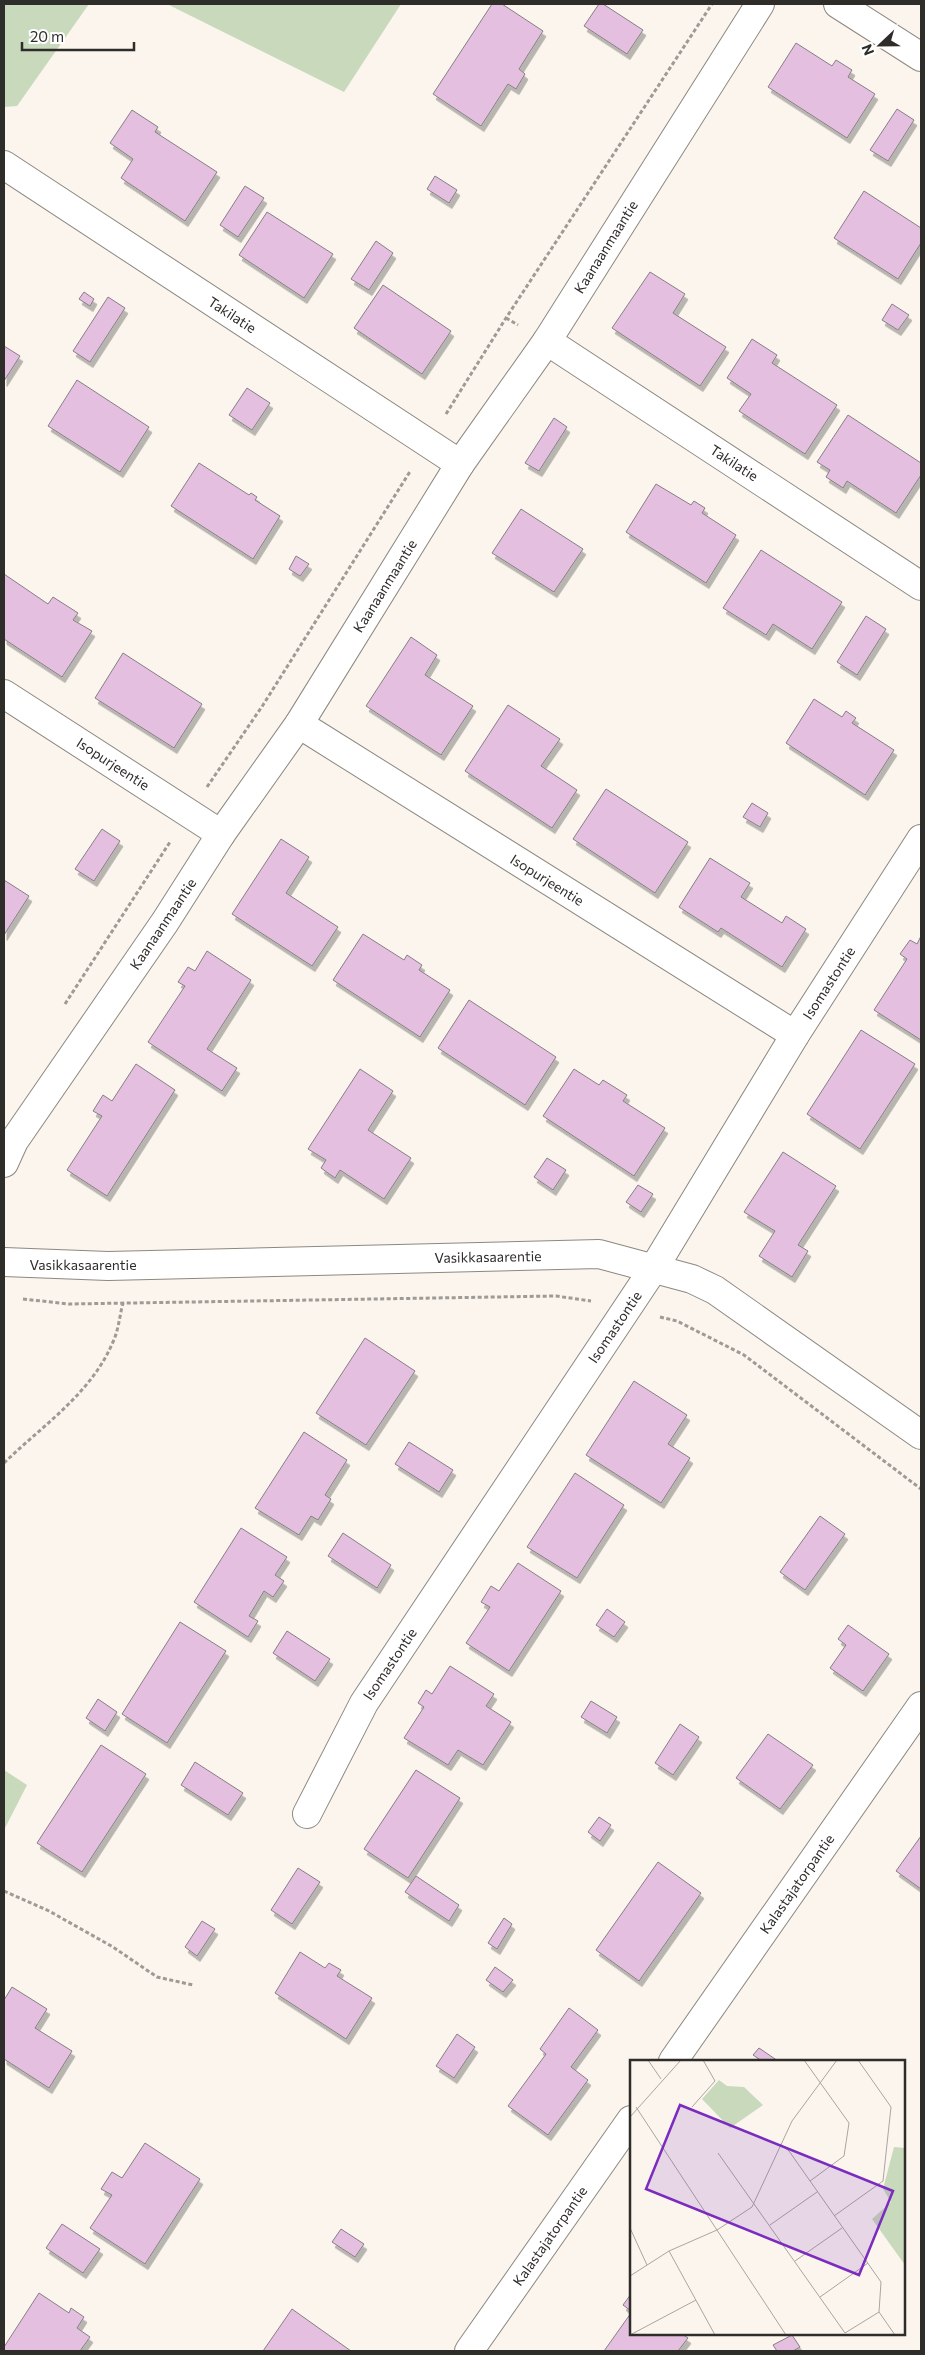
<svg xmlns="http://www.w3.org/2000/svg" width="925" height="2355" viewBox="0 0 925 2355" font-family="Commissioner,sans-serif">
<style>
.green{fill:#c8d9bc}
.building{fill:#e4bfdf;stroke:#857f84;filter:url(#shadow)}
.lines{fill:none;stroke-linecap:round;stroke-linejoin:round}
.minor-casing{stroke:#8d8881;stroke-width:30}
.path{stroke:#9e9a95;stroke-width:3;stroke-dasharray:4 2.5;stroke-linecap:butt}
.minor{stroke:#fff;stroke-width:28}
.labels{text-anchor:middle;stroke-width:4;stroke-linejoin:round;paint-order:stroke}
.street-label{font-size:14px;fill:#2f2d2a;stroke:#fff}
.inset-road{fill:none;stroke:#a9a5a0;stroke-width:1}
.view{fill:#7b2cbf;fill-opacity:0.15;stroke:#7b2cbf;stroke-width:2.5}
.inset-edge{fill:none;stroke:#2f2d2a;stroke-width:2.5}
</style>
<defs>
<filter id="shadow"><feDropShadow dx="3" dy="5.5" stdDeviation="0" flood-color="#0004"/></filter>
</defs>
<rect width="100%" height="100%" fill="#fbf5ee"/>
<g class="green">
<polygon points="4,4 89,4 17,106 4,107"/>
<polygon points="167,4 401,4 344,92"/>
<polygon points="4,1770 27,1785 4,1830"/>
</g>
<g class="building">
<polygon points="492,4 502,4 543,31 519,69 525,74 516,89 508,84 481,126 433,94"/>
<polygon points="599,4 603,4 643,30 627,54 584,26"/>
<polygon points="796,43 832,66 836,60 852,70 848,77 875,94 847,138 768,87"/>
<polygon points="897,109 914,120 888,161 870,150"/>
<polygon points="132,110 158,127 155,132 217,172 185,221 121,178 133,159 110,143"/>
<polygon points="435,176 457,190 449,203 427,189"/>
<polygon points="245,186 264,198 238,237 220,225"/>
<polygon points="864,191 921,228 921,243 898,279 834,238"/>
<polygon points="267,212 333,254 304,298 239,255"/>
<polygon points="376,241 393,253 369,290 351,279"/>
<polygon points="650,272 685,294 673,313 726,347 700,386 612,328"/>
<polygon points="383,285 451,331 422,374 354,328"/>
<polygon points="84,292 94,299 90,306 79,299"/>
<polygon points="108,297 125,308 90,362 73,351"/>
<polygon points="892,304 909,315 898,330 882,320"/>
<polygon points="752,339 777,355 772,363 837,405 805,454 739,411 751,394 727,378"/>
<polygon points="4,346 20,356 4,381"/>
<polygon points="77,380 149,427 120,472 48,426"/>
<polygon points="247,388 270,403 252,430 229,415"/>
<polygon points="848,415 921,463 921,475 896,513 847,481 843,488 826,477 830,470 817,462"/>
<polygon points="554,418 567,427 539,471 525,463"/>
<polygon points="199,463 249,495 251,493 257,497 255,500 280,516 253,559 171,506"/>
<polygon points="656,484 691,505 694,501 705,508 702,513 736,535 706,583 626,532"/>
<polygon points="521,509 583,549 554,592 492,553"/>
<polygon points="761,550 842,602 812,649 773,624 766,635 723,608"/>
<polygon points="296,556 309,564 300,576 289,569"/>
<polygon points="4,574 48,604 53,597 78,613 73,620 92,631 62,677 4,639"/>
<polygon points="866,616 886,629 857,675 837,662"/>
<polygon points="411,637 437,655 425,675 473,706 441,755 366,706"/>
<polygon points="123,653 202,704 174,748 95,698"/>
<polygon points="814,699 842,717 846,711 856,718 852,723 894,750 865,795 786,743"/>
<polygon points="508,705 560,739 541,766 577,790 552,828 465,771"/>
<polygon points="606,789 688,842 655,893 573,839"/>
<polygon points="752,803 768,813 760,827 743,817"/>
<polygon points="102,829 120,841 94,881 75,869"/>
<polygon points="281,839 309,857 286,893 338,927 312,966 232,914"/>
<polygon points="710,858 750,883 741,897 782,923 786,916 806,929 782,967 721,928 718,932 679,907"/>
<polygon points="4,880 29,896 4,935"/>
<polygon points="363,934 404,960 407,955 422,965 419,970 450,990 420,1037 333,980"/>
<polygon points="921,936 921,1040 874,1010 907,959 900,954 910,940 917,944"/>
<polygon points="207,951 251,980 207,1049 237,1068 222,1091 148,1042 185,986 178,982 188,967 195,971"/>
<polygon points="469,1000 556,1057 525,1105 438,1048"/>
<polygon points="861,1030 915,1064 860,1149 807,1114"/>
<polygon points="136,1064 175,1090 107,1196 67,1170 102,1116 93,1111 103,1095 112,1101"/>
<polygon points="360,1069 393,1091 368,1130 411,1158 384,1199 340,1170 335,1178 321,1168 326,1160 308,1149"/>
<polygon points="574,1069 599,1085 603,1080 627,1095 623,1101 665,1128 634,1176 543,1116"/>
<polygon points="783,1152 836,1186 798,1245 808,1251 792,1277 759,1256 775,1231 744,1212"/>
<polygon points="547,1158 566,1170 553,1190 534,1177"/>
<polygon points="638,1185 653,1194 641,1212 626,1202"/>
<polygon points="365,1338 415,1371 366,1445 316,1413"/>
<polygon points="634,1381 687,1415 668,1444 690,1458 661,1503 586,1455"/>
<polygon points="304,1432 347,1460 325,1495 331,1499 318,1520 311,1516 299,1535 255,1508"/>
<polygon points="409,1442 453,1470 439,1492 395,1464"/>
<polygon points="575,1473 624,1505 577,1578 527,1547"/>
<polygon points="820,1516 845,1534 805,1590 780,1572"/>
<polygon points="241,1528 287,1557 275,1575 284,1581 273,1597 264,1591 249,1616 258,1621 248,1637 194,1602"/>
<polygon points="343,1533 391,1565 377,1588 328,1556"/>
<polygon points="518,1563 561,1591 509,1671 466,1643 490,1607 481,1602 491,1586 499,1591"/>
<polygon points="607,1609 625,1622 614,1637 596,1625"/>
<polygon points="180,1622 226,1651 167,1743 122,1714"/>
<polygon points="848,1625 889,1654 863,1691 830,1668 846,1645 838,1639"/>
<polygon points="287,1631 330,1659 315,1681 273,1653"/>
<polygon points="450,1666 494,1694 486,1706 511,1722 483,1765 458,1750 448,1765 404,1738 424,1707 418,1703 426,1690 432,1694"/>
<polygon points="98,1699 117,1712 105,1731 86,1718"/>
<polygon points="591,1701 617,1717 607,1733 581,1717"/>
<polygon points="680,1724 699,1737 673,1775 655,1763"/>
<polygon points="768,1734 813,1765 780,1809 736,1778"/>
<polygon points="101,1745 146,1774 82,1872 37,1843"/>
<polygon points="195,1762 243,1793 228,1815 181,1785"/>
<polygon points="416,1770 460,1798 408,1878 364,1849"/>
<polygon points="599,1817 611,1825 600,1841 588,1832"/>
<polygon points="921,1836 921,1889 896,1871"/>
<polygon points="658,1862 701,1893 639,1981 596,1950"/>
<polygon points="298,1868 320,1882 292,1924 271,1910"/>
<polygon points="416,1876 459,1905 449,1921 405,1892"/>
<polygon points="504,1918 512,1924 497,1949 488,1943"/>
<polygon points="202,1921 215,1929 197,1956 185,1947"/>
<polygon points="300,1952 325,1968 329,1963 341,1970 337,1976 372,1998 346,2039 275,1993"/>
<polygon points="495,1967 513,1980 503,1992 486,1980"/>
<polygon points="12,1987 47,2009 35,2028 72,2051 49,2088 4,2059 4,2000"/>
<polygon points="569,2008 598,2030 571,2067 588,2080 548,2135 508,2106 546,2054 540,2049"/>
<polygon points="457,2034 475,2047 454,2078 436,2066"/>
<polygon points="759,2048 778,2061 762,2061 753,2055"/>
<polygon points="145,2143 200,2179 145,2264 90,2228 112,2195 101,2189 112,2172 122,2178"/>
<polygon points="62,2224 100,2249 83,2273 46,2248"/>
<polygon points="341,2229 364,2244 355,2257 332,2242"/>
<polygon points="39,2293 69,2313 71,2308 84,2317 77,2328 90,2337 80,2351 4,2351 4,2347"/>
<polygon points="631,2294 631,2311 623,2305"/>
<polygon points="292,2309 351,2351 263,2351"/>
<polygon points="631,2313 631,2334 682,2334 688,2338 678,2351 604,2351"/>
<polygon points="792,2335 800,2347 793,2351 777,2351 773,2345"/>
</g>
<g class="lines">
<defs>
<g id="minor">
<polyline points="838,4 921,57"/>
<polyline points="4,165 460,464"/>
<polyline points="547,341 921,586"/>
<polyline points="4,694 221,834"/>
<polyline points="299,724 795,1035"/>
<polyline points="4,1163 14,1141 165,922 221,834 299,724 460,464 547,341 760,4"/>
<polyline points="4,1262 108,1266 599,1254 692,1279 715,1290 921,1435"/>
<polyline points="307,1814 364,1703 654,1268 795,1035 921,839"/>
<polyline points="673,2061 921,1706"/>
<polyline points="469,2351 631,2120"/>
</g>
</defs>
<use href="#minor" class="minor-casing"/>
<g class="path">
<polyline points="506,318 518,325"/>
<polyline points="446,414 506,318 712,4"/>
<polyline points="207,787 263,705 411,470"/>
<polyline points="65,1004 170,842"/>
<polyline points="23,1299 69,1304 556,1296 591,1301"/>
<polyline points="660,1317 677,1321 744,1355 921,1489"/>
<path d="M4 1463C44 1424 94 1392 115 1337 119 1326 120 1314 123 1303"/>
<polyline points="4,1891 49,1911 113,1947 157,1977 193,1985"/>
</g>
<use href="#minor" class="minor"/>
</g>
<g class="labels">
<g class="street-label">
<text transform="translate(606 247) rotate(-58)" y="5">Kaanaanmaantie</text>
<text transform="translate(232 315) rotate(33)" y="5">Takilatie</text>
<text transform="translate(734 463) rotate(33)" y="5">Takilatie</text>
<text transform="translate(385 586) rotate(-58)" y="5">Kaanaanmaantie</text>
<text transform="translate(113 764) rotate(33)" y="5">Isopurjeentie</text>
<text transform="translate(547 880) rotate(32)" y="5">Isopurjeentie</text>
<text transform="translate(163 924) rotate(-56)" y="5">Kaanaanmaantie</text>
<text transform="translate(829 983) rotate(-57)" y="5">Isomastontie</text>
<text transform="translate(488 1257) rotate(-1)" y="5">Vasikkasaarentie</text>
<text x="83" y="1270">Vasikkasaarentie</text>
<text transform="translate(615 1327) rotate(-56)" y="5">Isomastontie</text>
<text transform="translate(390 1664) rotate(-56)" y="5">Isomastontie</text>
<text transform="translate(797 1884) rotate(-55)" y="5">Kalastajatorpantie</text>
<text transform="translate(550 2236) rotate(-55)" y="5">Kalastajatorpantie</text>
</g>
</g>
<g transform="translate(630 2060)">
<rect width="275" height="275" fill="#fbf5ee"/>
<path d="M89 20 97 26 114 27 133 45 100 68 72 39ZM264 87 275 88V205L242 159 261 142 253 129Z" fill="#c8d9bc"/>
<path class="inset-road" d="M18 0 31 19M174 0 219 63 214 96 180 121M6 47 156 275M62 47 85 21 73 0M0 57 51 0M150 84 159 91 251 222 249 252 265 275M88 93 215 273 249 252M204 156 253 121 261 47 228 0M140 165 187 132M0 168 17 205M39 191 85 275M165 201 212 168M0 216 39 191 87 170 122 147 162 61 207 0M190 237 238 203M0 275 66 240"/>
<path class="view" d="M50 45 263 131 229 215 16 129Z"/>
<rect width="275" height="275" class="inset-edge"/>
</g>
<rect width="925" height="2355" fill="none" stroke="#2f2d2a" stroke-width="10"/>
<g transform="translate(880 45) rotate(248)" stroke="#ffffff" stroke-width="4" paint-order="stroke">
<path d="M0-4L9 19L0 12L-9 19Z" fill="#2f2d2a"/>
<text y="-8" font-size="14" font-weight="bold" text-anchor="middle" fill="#2f2d2a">N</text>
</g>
<path d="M22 42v8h112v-8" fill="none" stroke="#2f2d2a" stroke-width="2.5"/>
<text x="30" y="42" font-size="15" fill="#2f2d2a" stroke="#ffffff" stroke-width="4" paint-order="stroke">20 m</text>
</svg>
